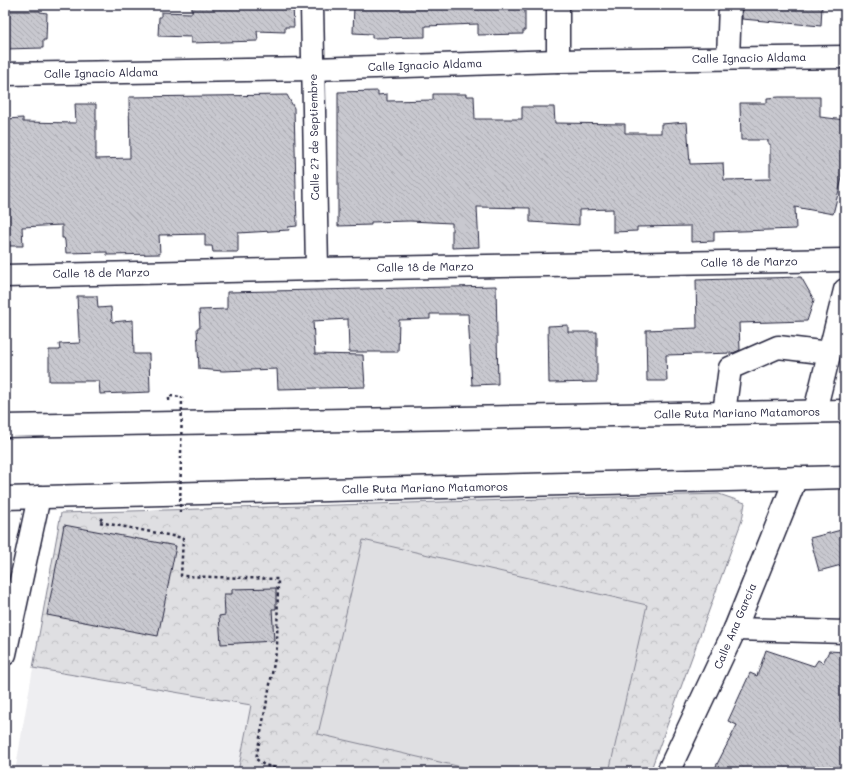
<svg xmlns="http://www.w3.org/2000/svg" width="850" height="777" viewBox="0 0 850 777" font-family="Mali,sans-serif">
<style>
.built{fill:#eeeef1}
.park{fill:url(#park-crowns);stroke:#80808e}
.garden{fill:#dfdfe2;stroke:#80808e}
.building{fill:url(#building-back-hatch);stroke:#22223b}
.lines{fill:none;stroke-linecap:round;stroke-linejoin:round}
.minor-casing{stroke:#22223b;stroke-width:25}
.major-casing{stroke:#22223b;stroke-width:25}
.path{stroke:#22223b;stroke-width:2.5;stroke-dasharray:3 3;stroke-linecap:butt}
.minor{stroke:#fff;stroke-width:22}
.major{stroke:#fff;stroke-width:22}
.path-bridge{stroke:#22223b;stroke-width:2.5;stroke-dasharray:3 3;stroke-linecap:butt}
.labels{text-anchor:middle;stroke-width:3.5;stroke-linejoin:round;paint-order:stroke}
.street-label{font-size:11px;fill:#22223b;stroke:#fff}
</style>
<defs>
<pattern id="park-crowns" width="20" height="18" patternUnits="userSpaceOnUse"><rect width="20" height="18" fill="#dfdfe2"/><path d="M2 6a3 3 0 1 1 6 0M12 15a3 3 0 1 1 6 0" fill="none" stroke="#bfbfc3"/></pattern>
<pattern id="building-back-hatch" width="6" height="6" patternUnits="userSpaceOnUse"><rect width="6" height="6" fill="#c8c8cf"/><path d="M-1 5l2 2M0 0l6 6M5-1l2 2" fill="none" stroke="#acacb3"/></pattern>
</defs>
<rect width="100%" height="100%" fill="#fff"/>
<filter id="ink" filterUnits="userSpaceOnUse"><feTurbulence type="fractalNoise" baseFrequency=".025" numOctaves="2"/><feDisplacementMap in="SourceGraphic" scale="8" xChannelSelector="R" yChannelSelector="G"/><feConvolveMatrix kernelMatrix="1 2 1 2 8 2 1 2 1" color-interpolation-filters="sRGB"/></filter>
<g filter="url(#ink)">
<polygon class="built" points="33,668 251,705 238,772 15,772"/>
<polygon class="park" points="719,494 745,503 742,520 650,772 238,772 251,705 33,668 61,513"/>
<polygon class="garden" points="363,540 647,605 609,772 483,772 318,734"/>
<g class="building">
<polygon points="192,5 293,5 294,27 285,27 285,32 257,31 258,41 191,43 191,37 158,36 159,17 161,17 161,12 192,13"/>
<polygon points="354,5 525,5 525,31 523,31 523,34 478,35 478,24 425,26 425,37 372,38 372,34 353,33"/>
<polygon points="742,5 822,5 821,26 742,19"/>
<polygon points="5,11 40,11 40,12 47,13 46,40 43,40 43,48 5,49"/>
<polygon points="378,91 378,95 387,94 387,101 433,100 433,94 466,94 466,96 474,96 475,119 522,119 522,107 554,107 555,123 625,124 625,133 661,133 661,124 687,122 690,164 723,163 724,180 770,179 770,144 768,144 768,140 741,140 740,103 767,103 767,98 779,97 820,97 820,117 845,120 845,166 833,214 795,207 796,229 714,232 714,241 691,242 691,226 637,227 637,231 613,232 613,209 579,210 579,225 530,222 530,208 477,207 479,247 452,248 452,223 410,221 371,222 371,225 338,226 338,92"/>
<polygon points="287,95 294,108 297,226 288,227 289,230 238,233 238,252 213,252 212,246 205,246 205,234 159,235 160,254 107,255 107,252 66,253 65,241 64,238 62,238 62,225 22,227 23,246 5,246 5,119 23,118 23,122 76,123 75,104 96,104 96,159 130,158 129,97"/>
<polygon points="801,277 814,300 807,321 739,323 740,350 733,353 666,355 667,381 647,381 646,330 697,328 696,280"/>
<polygon points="496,286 498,384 472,385 468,314 430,314 430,319 399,320 398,352 349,352 348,319 313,321 315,354 363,355 365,387 278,389 277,369 223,371 199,369 197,328 200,328 199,310 227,309 227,292"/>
<polygon points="77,296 97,296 98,308 111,307 112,322 133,320 134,354 149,354 150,392 100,394 99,381 49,381 49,350 60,350 59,344 80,343 79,337"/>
<polygon points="568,325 568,332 597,332 597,382 549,383 548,326"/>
<polygon points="64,525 176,546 158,636 47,615"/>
<polygon points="845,529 845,564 819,571 810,538"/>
<polygon points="276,588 276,609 272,609 274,641 221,644 219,616 225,615 224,594 232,594 232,589"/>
<polygon points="766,650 814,666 818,660 823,663 829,651 845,652 845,772 713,772 737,725 728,721 750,673 757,676"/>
</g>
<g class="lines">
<defs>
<g id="minor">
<polyline points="312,5 317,269"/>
<polyline points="728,58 730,5"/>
<polyline points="558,61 558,5"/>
<polyline points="5,74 313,69 558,61 845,57"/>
<polyline points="5,276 317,269 845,260"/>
<polyline points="815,411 845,290"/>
<polyline points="724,413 730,368 778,347 829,353"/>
<polyline points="735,629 845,632"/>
<polyline points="5,654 39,497"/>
<polyline points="668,772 735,629 796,478"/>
</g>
<g id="major">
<polyline points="5,426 845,411"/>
<polyline points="5,498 845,477"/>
</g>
</defs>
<use href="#minor" class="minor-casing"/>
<use href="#major" class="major-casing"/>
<g class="path">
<polyline points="169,401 169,396 182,397"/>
<polyline points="102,518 99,522 183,538 181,576 278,579 277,647 256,759 264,765 293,772"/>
</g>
<use href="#minor" class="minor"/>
<use href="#major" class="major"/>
<polyline class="path-bridge" points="180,513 182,397"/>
</g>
</g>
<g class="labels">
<g class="street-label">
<text transform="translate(749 58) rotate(-1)" y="4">Calle Ignacio Aldama</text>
<text transform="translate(425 65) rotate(-2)" y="4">Calle Ignacio Aldama</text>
<text transform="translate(101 73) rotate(-1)" y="4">Calle Ignacio Aldama</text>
<text transform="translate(314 137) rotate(-91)" y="4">Calle 27 de Septiembre</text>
<text transform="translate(749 262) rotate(-1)" y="4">Calle 18 de Marzo</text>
<text transform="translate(425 267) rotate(-1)" y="4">Calle 18 de Marzo</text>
<text transform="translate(101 273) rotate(-1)" y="4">Calle 18 de Marzo</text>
<text transform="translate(737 413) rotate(-1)" y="4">Calle Ruta Mariano Matamoros</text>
<text transform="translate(425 488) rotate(-1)" y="4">Calle Ruta Mariano Matamoros</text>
<text transform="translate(735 626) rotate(-67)" y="4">Calle Ana García</text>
</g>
</g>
<rect width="850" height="777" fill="none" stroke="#fff" stroke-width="20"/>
<rect x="10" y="10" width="830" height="757" fill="none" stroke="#22223b" stroke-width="1.5" filter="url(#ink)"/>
</svg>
